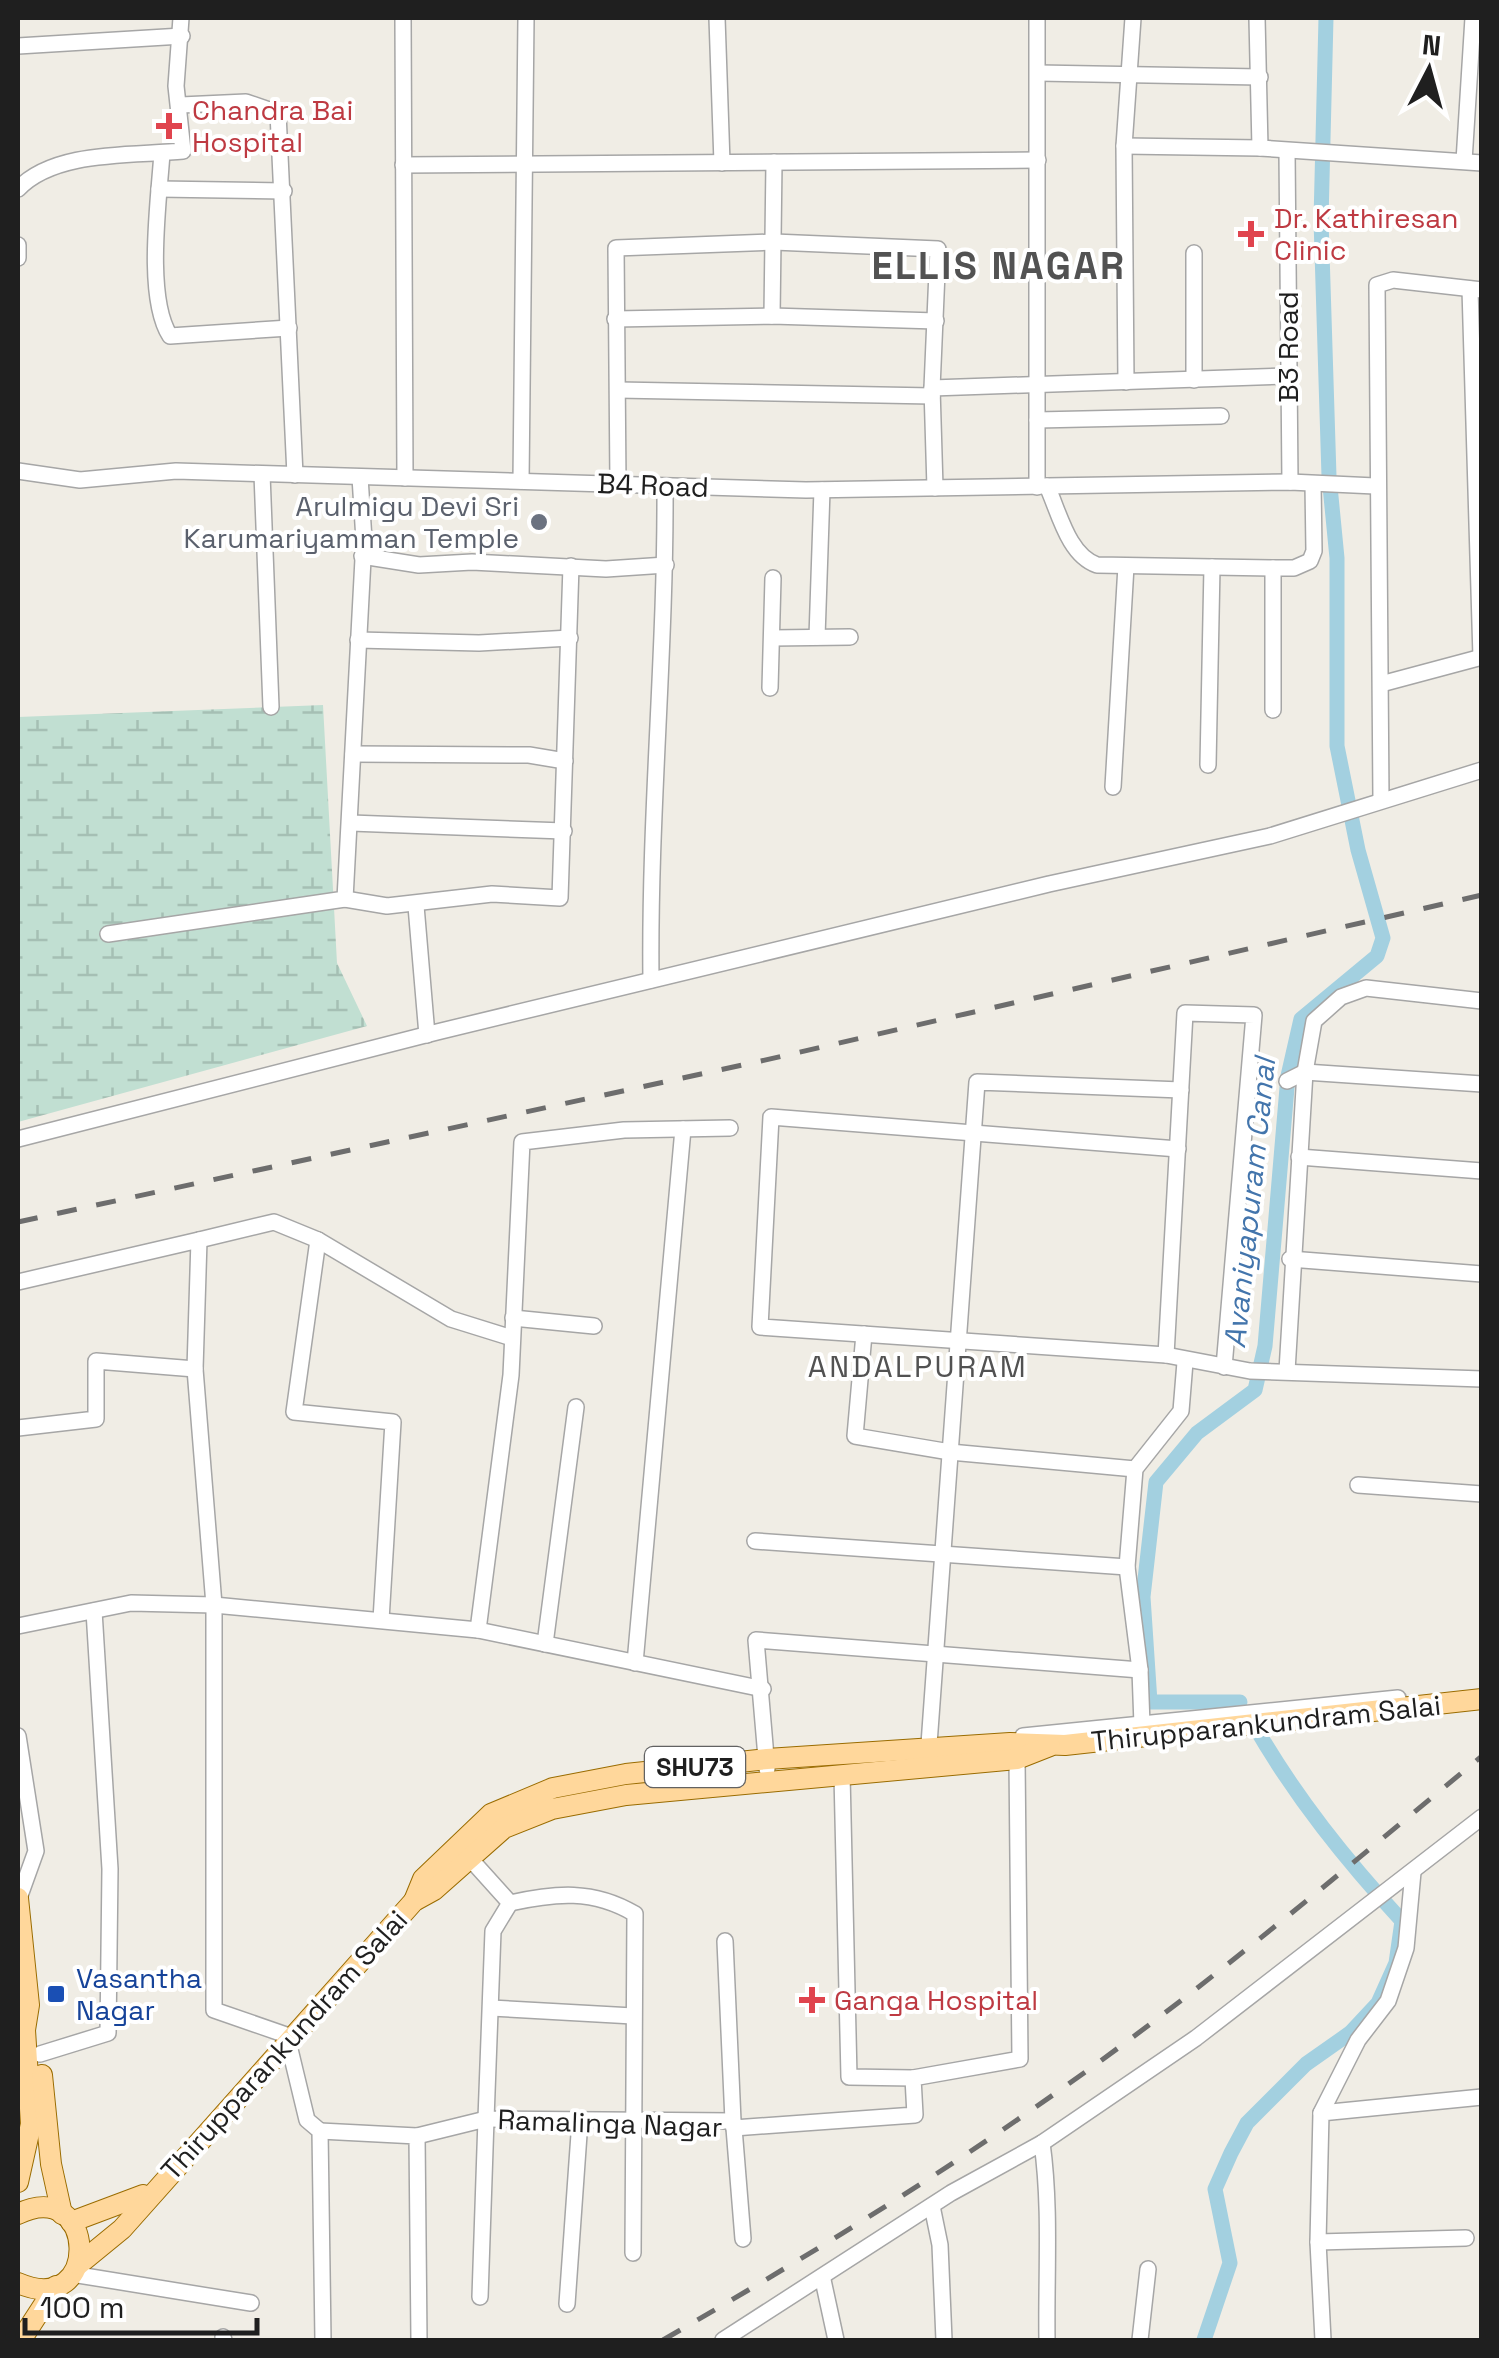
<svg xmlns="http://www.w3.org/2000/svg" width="1499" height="2358" viewBox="0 0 1499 2358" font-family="'Space Grotesk',sans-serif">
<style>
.wetland{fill:url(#wetland-marsh)}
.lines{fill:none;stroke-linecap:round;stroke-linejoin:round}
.canal{stroke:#a3d0e0;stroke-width:15}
.minor-casing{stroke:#a6a6a6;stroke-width:18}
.major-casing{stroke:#9a6c00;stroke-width:22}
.minor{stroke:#fff;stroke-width:15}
.major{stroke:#ffd79b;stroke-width:20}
.rail{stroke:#6d6d6d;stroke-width:5;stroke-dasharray:20 20;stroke-linecap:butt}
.health-dot{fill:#e0444e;stroke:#fff;stroke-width:4}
.worship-dot{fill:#6b7280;stroke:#fff;stroke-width:4}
.transit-dot{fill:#1a4fb4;stroke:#fff;stroke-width:4}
.labels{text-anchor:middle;stroke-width:8;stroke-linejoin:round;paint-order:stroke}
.shield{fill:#fff;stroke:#626262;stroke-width:2.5}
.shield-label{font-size:25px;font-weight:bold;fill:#1f1f1f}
.health-label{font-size:28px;fill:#be3a42;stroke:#fff;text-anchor:start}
.street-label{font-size:28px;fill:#1f1f1f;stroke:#fff}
.worship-label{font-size:28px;fill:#5b616d;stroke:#fff;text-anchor:end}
.transit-label{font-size:28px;fill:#164399;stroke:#fff;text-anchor:start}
.water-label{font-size:30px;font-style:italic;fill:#4375ac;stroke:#fff}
.neighbourhood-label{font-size:30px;letter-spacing:2.5px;fill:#525252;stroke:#fff}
.district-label{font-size:38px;font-weight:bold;letter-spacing:2.5px;fill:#525252;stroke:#fff}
</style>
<defs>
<pattern id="wetland-marsh" width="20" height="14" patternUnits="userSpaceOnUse" patternTransform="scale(2.5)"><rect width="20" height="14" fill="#c1dfd2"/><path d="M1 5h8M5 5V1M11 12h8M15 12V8" fill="none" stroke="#a5bfb4"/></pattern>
</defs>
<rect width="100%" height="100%" fill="#f0ede5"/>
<polygon class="wetland" points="323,705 337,963 367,1026 18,1122 18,717"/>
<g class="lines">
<g class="canal">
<polyline points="1240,1702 1150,1702 1143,1597 1156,1482 1197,1433 1255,1390 1265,1346 1288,1076 1301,1019 1377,956 1383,938 1358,850 1337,746 1337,558 1329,476 1321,220 1326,18"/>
<path d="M1204 2340 1230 2263 1215 2189 1231 2153 1247 2123 1306 2064 1350 2033 1378 2003 1396 1963 1402 1921C1346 1860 1296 1798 1254 1725"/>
</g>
<defs>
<g id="minor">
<polyline points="403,18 405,478"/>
<polyline points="717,18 722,163"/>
<polyline points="1257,18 1260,148"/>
<polyline points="18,46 182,36"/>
<polyline points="1038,73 1260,77"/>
<polyline points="181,105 246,102 278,113 295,475"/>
<polyline points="1124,146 1260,148 1482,163"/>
<polyline points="1287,151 1290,482"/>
<path d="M162 153C159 199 145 297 170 336L289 328"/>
<polyline points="1464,161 1473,18"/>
<polyline points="403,165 1038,160"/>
<path d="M18 189C55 150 132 156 183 151L176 86 181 18"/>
<polyline points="159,189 284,191"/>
<polyline points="18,245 18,258"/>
<polyline points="1470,289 1481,657"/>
<polyline points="772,316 774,162"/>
<polyline points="615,319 772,316 936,321"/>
<polyline points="1194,380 1194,253"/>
<polyline points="1126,382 1124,146 1133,18"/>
<polyline points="932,388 1288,376"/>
<polyline points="618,390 932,396"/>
<polyline points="1037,420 1221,416"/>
<polyline points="18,471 80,480 176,471 806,490 1290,482 1375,486"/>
<polyline points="262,474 271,707"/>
<polyline points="521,481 526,18"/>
<polyline points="618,484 616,248 774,242 938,249 932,388 935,488"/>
<path d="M1047 486C1059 512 1068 555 1097 565L1273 568H1294L1310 561 1314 551 1313 484"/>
<polyline points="1037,487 1037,18"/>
<polyline points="362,556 419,565 472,562 606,569 666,565"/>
<polyline points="817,637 822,490"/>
<polyline points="772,638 850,637"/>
<polyline points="358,640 479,643 570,638"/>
<polyline points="1381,684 1482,657"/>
<polyline points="770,688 773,578"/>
<polyline points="1273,710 1273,568"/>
<polyline points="353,754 529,755 565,761"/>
<polyline points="1208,765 1212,567"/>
<polyline points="1113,787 1126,566"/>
<polyline points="1381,800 1377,285 1393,280 1482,290"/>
<polyline points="351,823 564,831"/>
<polyline points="345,899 387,906 492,894 560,898 571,566"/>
<polyline points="416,906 427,1035"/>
<polyline points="108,934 345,899 364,540 360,477"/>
<path d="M651 980C649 815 666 651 665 486"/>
<polyline points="1287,1081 1305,1072 1482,1084"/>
<polyline points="18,1139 437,1032 1049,884 1270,836 1482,770"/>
<polyline points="1178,1149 771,1117 760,1327 1166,1355 1250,1371 1482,1379"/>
<polyline points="1299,1157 1482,1171"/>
<polyline points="199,1240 274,1222 318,1240 451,1319 512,1338"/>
<polyline points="318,1240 294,1412 393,1422 381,1620"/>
<polyline points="1290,1259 1482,1274"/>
<polyline points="18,1282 199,1240 195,1369 214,1605 214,2010 292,2037"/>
<polyline points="513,1318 594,1326"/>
<polyline points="864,1334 855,1436 950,1452 1135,1469"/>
<polyline points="1166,1355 1185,1013 1254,1015 1224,1367"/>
<polyline points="1287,1371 1305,1072 1314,1021 1341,997 1366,988 1482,1001"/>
<polyline points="18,1428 96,1419 96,1361 195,1369"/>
<polyline points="1358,1485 1482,1494"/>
<polyline points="755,1541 1127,1567"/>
<polyline points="18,1626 131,1603 214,1605 478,1630 763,1689"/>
<polyline points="478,1630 511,1375 522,1142 624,1130 730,1128"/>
<polyline points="545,1644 576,1407"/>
<polyline points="635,1663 683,1129"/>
<polyline points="1142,1725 1140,1670 1127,1567 1135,1469 1181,1411 1185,1362"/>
<polyline points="18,1736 36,1851 18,1901"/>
<polyline points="1023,1736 1398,1698"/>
<polyline points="928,1758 977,1082 1181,1090"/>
<polyline points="767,1769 756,1640 1140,1670"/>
<polyline points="842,1775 849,2077 913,2078"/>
<polyline points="465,1853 510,1903 493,1931 486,2119 733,2121 734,2128"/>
<path d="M510 1903C555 1893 593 1889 635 1914L633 2253"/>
<polyline points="725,1941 733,2121"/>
<polyline points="491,2008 633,2016"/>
<polyline points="288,2041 307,2120 320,2131 323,2340"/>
<polyline points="40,2054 108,2033 110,1869 94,1611"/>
<polyline points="1321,2113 1358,2040 1388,2001 1406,1948 1413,1872"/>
<polyline points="734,2128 915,2115 913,2078 1020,2059 1017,1759"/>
<polyline points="734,2128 743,2239"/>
<polyline points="320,2131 417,2136 419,2340"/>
<polyline points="417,2136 486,2119 480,2297"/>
<path d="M1042 2143C1051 2208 1046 2274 1047 2340"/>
<polyline points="932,2206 940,2245 944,2340"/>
<polyline points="1318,2242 1466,2238"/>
<polyline points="72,2274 251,2303"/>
<polyline points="823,2280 836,2340"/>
<polyline points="567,2304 580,2120"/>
<polyline points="223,2337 224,2340"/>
<polyline points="723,2340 951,2193 1042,2143 1196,2038 1482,1817"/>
<polyline points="1140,2340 1148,2269"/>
<polyline points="1323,2340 1318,2242 1321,2113 1482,2097"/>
</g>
<g id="major">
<polyline points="18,1898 29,2005 25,2030 31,2124 18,2182"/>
<polyline points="414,1901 423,1879 491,1814 553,1788 626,1774 767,1759 1010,1743 1065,1745 1482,1699"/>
<polyline points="42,2075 51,2164 62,2214"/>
<path d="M18 2214C97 2175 103 2320 18 2283"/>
<polyline points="71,2222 143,2195"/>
<polyline points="78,2265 122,2229 414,1901 434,1890 504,1828 552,1809 626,1795 1017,1759 1050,1746"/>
<polyline points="21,2340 56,2286"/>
</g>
</defs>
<use href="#minor" class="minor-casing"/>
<use href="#major" class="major-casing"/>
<use href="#minor" class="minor"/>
<use href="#major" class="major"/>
<g class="rail">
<polyline points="18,1222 761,1061 1482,895"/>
<path d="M663 2340C798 2262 933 2180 1060 2090 1206 1987 1344 1870 1482 1756"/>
</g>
</g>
<g class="health-dot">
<path d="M164 111h10v10h10v10h-10v10h-10v-10h-10v-10h10z"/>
<path d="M1246 219h10v10h10v10h-10v10h-10v-10h-10v-10h10z"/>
<path d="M807 1985h10v10h10v10h-10v10h-10v-10h-10v-10h10z"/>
</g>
<circle class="worship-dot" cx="539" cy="522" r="10"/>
<rect class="transit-dot" x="46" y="1984" width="20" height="20" rx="5"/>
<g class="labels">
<rect class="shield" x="645" y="1747" width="100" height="40" rx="8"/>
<g class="shield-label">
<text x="695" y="1776">SHU73</text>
</g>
<g class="health-label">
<text x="192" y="120">Chandra Bai<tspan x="192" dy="32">Hospital</tspan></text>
<text x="1274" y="228">Dr. Kathiresan<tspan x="1274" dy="32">Clinic</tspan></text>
<text x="834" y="2010">Ganga Hospital</text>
</g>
<g class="street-label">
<text transform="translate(1288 347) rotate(-90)" y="10">B3 Road</text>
<text transform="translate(653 485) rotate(2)" y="10">B4 Road</text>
<text transform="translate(1266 1723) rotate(-6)" y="10">Thirupparankundram Salai</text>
<text transform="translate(284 2045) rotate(-48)" y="10">Thirupparankundram Salai</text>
<text transform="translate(610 2123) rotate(2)" y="10">Ramalinga Nagar</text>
</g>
<g class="worship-label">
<text x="519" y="516">Arulmigu Devi Sri<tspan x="519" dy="32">Karumariyamman Temple</tspan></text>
</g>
<g class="transit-label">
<text x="76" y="1988">Vasantha<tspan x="76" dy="32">Nagar</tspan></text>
</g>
<g class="water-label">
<text transform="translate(1250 1203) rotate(-84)" y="10">Avaniyapuram Canal</text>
</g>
<g class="neighbourhood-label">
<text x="918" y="1377">ANDALPURAM</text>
</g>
<g class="district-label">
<text x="999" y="279">ELLIS NAGAR</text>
</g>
</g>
<rect width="1499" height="2358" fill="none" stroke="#1f1f1f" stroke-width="40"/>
<g transform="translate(1429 70) rotate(6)" stroke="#ffffff" stroke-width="8" paint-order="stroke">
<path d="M0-8L18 38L0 25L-18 38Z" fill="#1f1f1f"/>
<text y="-15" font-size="28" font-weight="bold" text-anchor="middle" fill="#1f1f1f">N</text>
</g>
<path d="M25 2318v15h232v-15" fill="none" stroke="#1f1f1f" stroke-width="5"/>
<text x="40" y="2318" font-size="30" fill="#1f1f1f" stroke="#ffffff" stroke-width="8" paint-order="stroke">100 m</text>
</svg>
